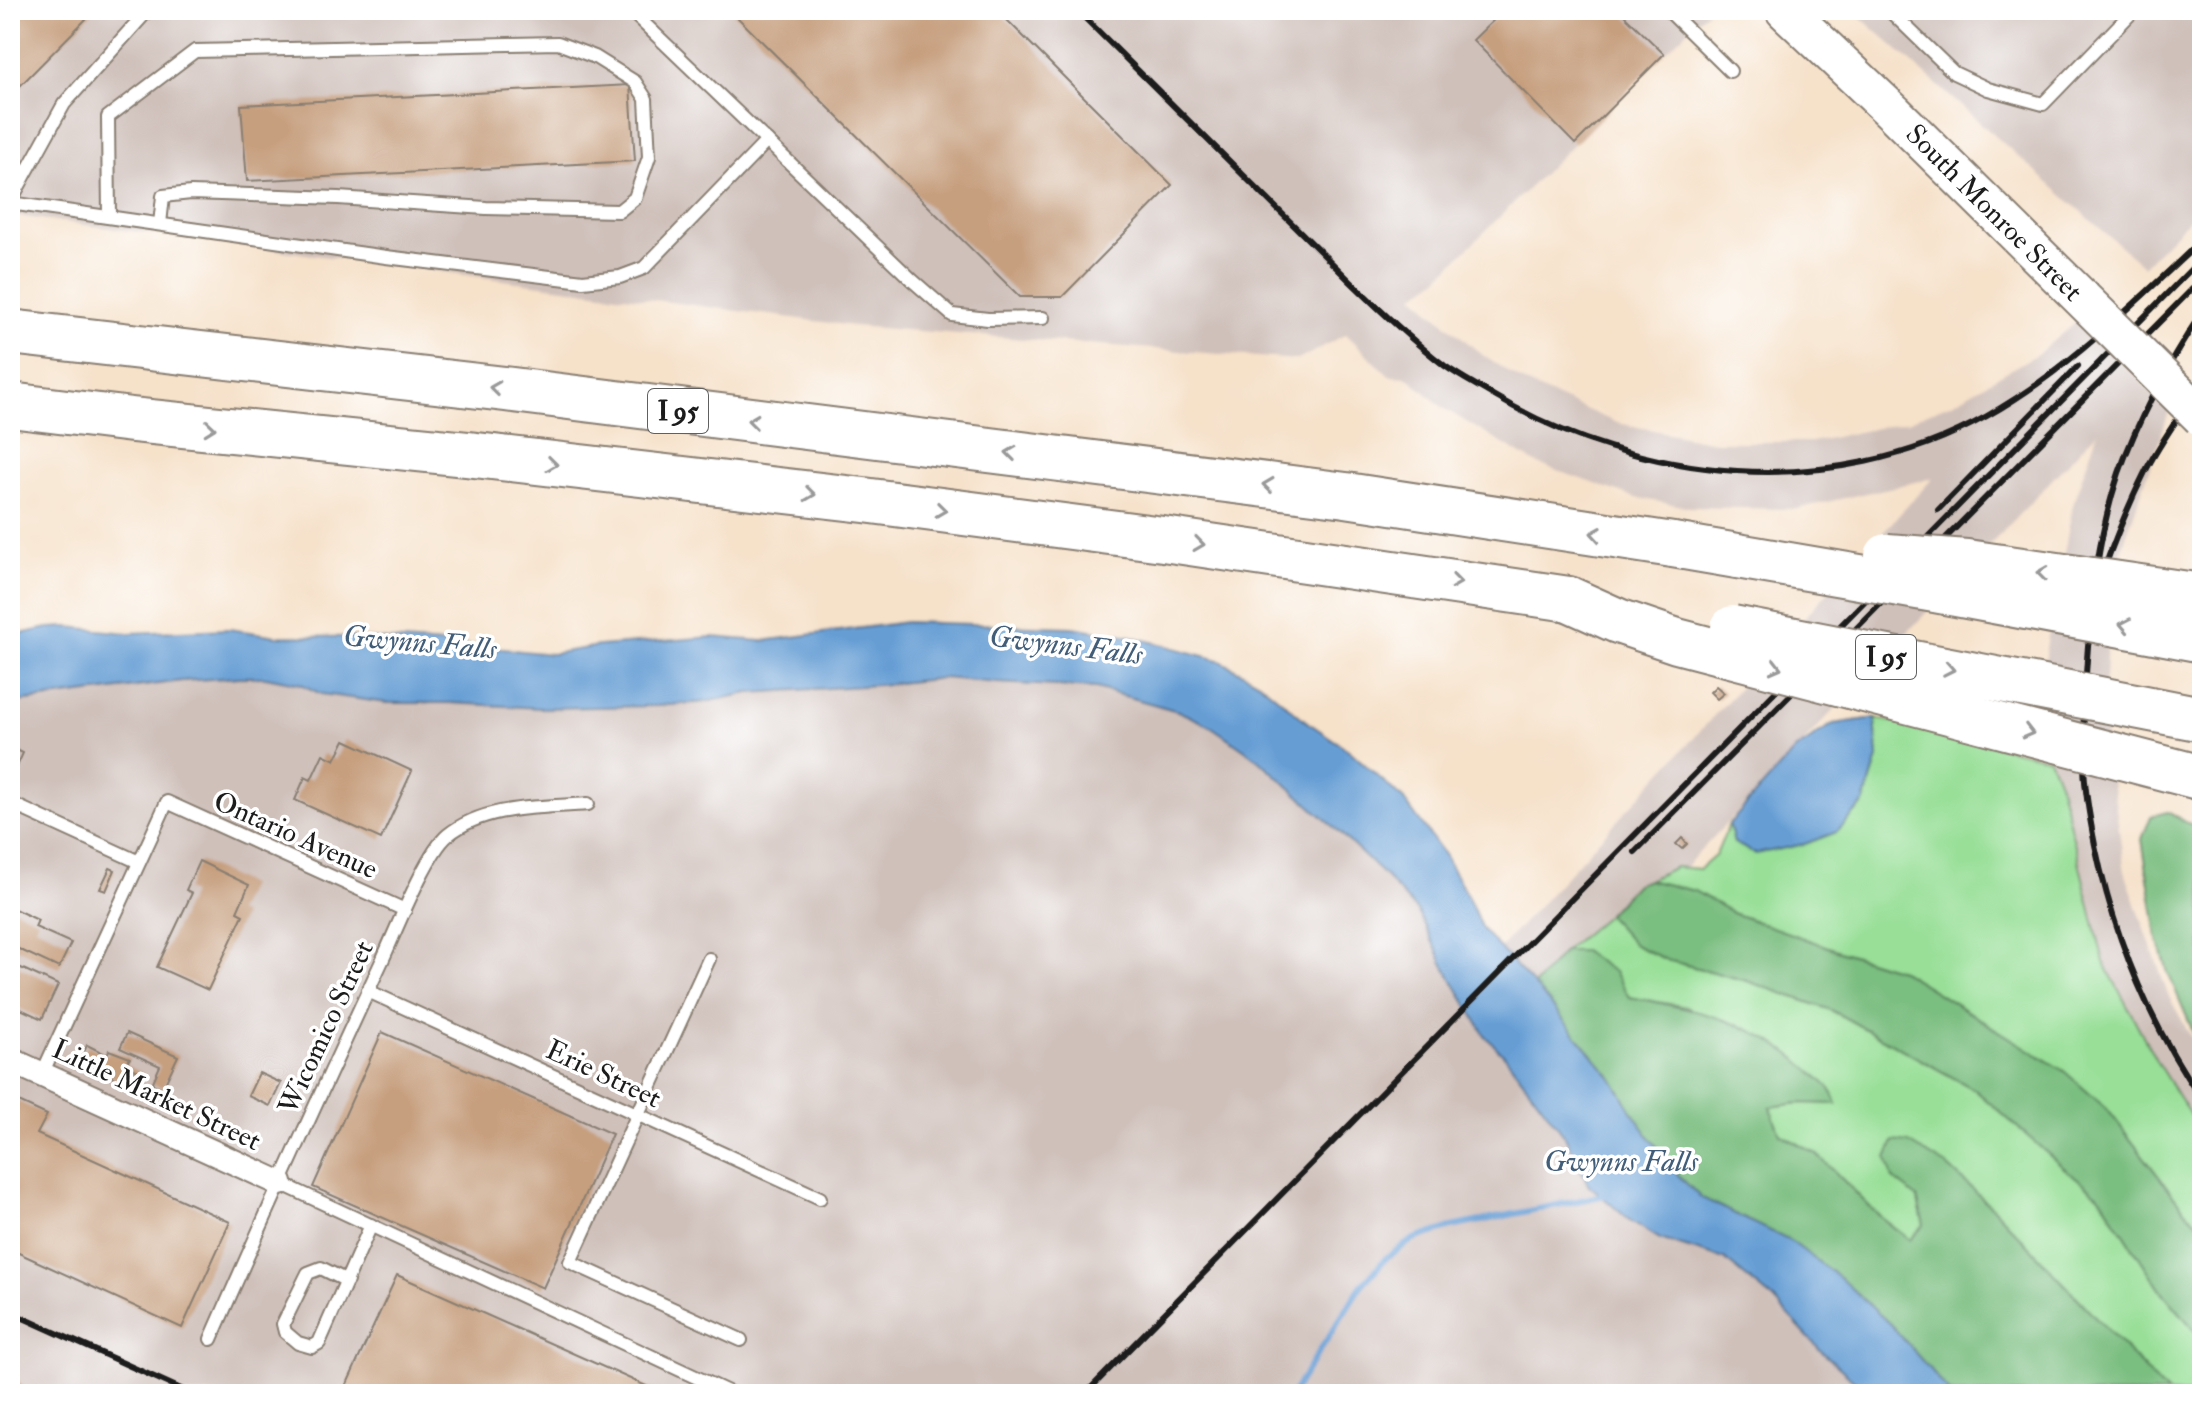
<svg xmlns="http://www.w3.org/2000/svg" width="2212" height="1404" viewBox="0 0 2212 1404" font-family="'IM FELL Double Pica',serif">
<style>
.industrial{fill:#cfc0ba}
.green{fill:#99df98;stroke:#5a7e5a;stroke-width:2}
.forest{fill:#7abe80;stroke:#4b6d4e;stroke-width:2}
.water{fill:#669ed4;stroke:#415d78;stroke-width:2}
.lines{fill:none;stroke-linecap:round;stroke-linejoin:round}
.stream{stroke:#669ed4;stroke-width:6}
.building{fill:#c69f7e}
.lane-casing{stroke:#897e72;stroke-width:16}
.street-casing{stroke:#897e72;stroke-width:28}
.primary-casing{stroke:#897e72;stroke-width:42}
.highway-casing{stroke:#897e72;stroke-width:48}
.lane{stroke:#fff;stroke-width:12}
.street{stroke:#fff;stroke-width:24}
.primary{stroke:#fff;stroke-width:38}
.highway{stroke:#fff;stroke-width:44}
.rail{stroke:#1c1c1c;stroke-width:6}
.primary-bridge-casing{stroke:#897e72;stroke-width:42;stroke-linecap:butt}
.highway-bridge-casing{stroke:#897e72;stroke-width:48;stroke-linecap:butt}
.primary-bridge{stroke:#fff;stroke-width:38}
.highway-bridge{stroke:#fff;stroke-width:44}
.oneway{stroke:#999}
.labels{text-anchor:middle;stroke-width:7;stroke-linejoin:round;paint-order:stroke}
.shield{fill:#fff;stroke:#606060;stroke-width:2}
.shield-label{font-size:26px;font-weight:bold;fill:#1c1c1c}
.street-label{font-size:28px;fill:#1c1c1c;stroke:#fff}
.water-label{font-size:30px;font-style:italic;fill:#415d78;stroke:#fff}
</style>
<rect width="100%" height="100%" fill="#fff"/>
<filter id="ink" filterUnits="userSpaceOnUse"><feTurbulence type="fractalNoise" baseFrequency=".0125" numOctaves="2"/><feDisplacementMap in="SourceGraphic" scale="16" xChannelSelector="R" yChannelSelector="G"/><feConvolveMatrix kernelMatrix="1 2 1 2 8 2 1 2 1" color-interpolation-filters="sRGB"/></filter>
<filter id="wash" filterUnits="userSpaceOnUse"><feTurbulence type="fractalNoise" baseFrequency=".006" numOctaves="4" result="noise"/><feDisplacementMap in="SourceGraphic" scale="32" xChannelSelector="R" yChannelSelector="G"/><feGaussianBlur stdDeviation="1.8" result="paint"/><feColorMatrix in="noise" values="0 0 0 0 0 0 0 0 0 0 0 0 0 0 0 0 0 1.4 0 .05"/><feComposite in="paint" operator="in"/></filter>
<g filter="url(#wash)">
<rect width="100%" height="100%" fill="#f6e1c9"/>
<g class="industrial">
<polygon points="10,10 1708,10 1436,280 1414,295 1433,313 1485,357 1527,384 1617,423 1714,442 1812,442 1909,421 1954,402 2039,353 2077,321 2170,409 2122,548 2108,620 2103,717 2125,872 2168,995 2202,1056 2202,1152 2095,975 2049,797 2046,647 2074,500 2098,431 1549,1011 1505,1055 1565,1136 1588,1184 1628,1219 1660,1239 1724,1259 1774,1300 1819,1349 1851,1379 1871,1394 10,1394 10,703 182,681 239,677 266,677 301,684 321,695 386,703 450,703 539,708 657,706 706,702 749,693 878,685 944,678 997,683 1096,688 1178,711 1209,725 1257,758 1324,818 1386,877 1418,912 1445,967 1498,950 1933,478 1796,509 1689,507 1636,498 1535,463 1443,408 1408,377 1389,376 1346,334 1298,360 853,326 10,215"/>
<polygon points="1852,10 2202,10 2202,206 2143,266"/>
</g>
<g class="green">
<polygon points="1875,718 2049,758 2059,782 2104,962 2158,1064 2202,1134 2202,1227 2183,1208 2107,1109 2063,1071 1900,970 1845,953 1735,914 1694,891 1648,880 1675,867 1700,869 1716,855 1729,824 1734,843 1837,832 1864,803 1878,758"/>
<polygon points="1607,915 1635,945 1667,960 1747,981 1831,1010 1974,1089 2064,1168 2099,1195 2160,1289 2202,1339 2202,1394 2168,1394 1991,1206 1947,1166 1893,1179 1917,1197 1924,1225 1910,1240 1879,1216 1817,1154 1780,1134 1770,1107 1799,1103 1836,1104 1687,1007 1629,997 1613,972 1583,951 1564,951"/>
</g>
<g class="forest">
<polygon points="2167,812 2202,830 2202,1047 2197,1041 2168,973 2157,936 2142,839 2151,816"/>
<polygon points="1648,880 1694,891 1735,914 1845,953 1900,970 2064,1071 2107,1109 2183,1208 2202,1227 2202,1339 2160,1289 2099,1195 2064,1168 1974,1089 1831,1010 1747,981 1667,960 1634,945 1607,915 1636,884"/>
<path d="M1564 951H1583L1614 972 1629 997C1697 1009 1759 1023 1811 1071 1823 1082 1833 1088 1837 1104L1799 1103 1770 1107 1780 1134 1817 1154 1879 1216 1910 1240 1924 1225 1917 1197 1893 1179 1887 1158 1894 1141 1909 1143 1947 1166 1991 1206 2168 1394H1951L1892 1326 1841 1279 1792 1242 1700 1197 1677 1174 1636 1118 1612 1078 1534 985Z"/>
</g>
<g class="water">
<polygon points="906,622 1072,627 1130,636 1219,660 1259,682 1306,721 1350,751 1404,800 1445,856 1468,897 1482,929 1540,992 1612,1078 1636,1118 1677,1174 1700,1197 1792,1242 1841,1279 1892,1326 1951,1394 1871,1394 1852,1379 1819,1349 1774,1300 1724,1259 1660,1239 1628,1219 1588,1184 1565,1136 1504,1055 1486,1037 1445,967 1418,912 1386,877 1324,818 1257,758 1209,725 1178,711 1096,688 997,683 944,678 878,685 749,693 706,702 657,706 539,708 450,703 387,703 321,694 301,684 266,677 239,677 182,681 10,703 10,636 48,628 69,627 128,633 229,629 278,636 347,637 484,647 551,654 599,646 712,637 762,641"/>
<polygon points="1875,718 1878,758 1864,803 1837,832 1805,844 1756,854 1734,843 1729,824 1795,750 1833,724"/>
</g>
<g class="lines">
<polyline class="stream" points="1292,1394 1361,1286 1387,1257 1414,1239 1452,1227 1605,1195"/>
</g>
<g id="blocks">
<g class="building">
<polygon points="10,10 95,10 10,96"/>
<polygon points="730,10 997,10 1172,185 1062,297 1020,297"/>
<polygon points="1504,10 1619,10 1664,54 1575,144 1473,40"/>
<polygon points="630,85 635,161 247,181 241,105"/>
<polygon points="1716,686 1724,693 1717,699 1710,692"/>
<polygon points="345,740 412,771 381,839 295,800 305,777 311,780 323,754 335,760"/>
<polygon points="10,747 23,753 10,782"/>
<polygon points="1682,838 1687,844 1682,849 1676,844"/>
<polygon points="199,861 249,885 237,912 243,915 208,990 157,967 192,893 186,890"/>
<polygon points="110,868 115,870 106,891 100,889"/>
<polygon points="10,907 38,920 35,927 71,943 59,968 10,945"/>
<polygon points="10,963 58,985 42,1019 10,1004"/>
<polygon points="382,1032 612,1134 543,1288 313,1187"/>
<polygon points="127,1033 178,1056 163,1088 152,1084 160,1066 120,1048"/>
<polygon points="87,1045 107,1055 109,1050 130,1058 126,1065 142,1073 135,1088 80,1061"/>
<polygon points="259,1073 281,1083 270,1106 248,1096"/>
<polygon points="10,1098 47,1115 37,1134 230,1222 182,1328 10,1249"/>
<polygon points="397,1275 664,1394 363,1394 346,1386"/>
<polygon points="10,1369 24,1387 15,1394 10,1394"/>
</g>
</g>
</g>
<g filter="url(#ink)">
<use href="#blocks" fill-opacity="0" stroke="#897e72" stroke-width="2"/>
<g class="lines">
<defs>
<g id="lane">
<polyline points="630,10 912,280 952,315 988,319 1043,318"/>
<polyline points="1668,10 1730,71"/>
<polyline points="1889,10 1954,73 1988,89 2043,104 2134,10"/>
<polyline points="10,202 64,104 148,10"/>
<polyline points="10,203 386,257 583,281 620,277 644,268 767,141"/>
<polyline points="109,217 108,117 195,51 558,43 595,57 635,82 646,99 649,157 635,198 619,211 486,208 338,198 191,193 163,196 160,224"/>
<polyline points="10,803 139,862"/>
<polyline points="709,959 570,1262 741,1340"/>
<polyline points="368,991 820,1198"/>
<polyline points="42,1074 167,802 405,910"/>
<polyline points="280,1183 732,1394"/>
<polyline points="347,1281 321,1268 308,1273 283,1324 285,1332 298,1343 312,1347 319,1343 371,1225"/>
<path d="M211 1339C266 1213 323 1088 381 963 395 933 426 853 448 835 486 804 542 808 588 804"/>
</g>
<polyline id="street" points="10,1060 280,1183"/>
<polyline id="primary" points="1785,10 1894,113"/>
<g id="highway">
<polyline points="10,332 505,389 1346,495 1673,545"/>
<polyline points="10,405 132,420 467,454 864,500 1163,539 1569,599"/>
</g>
</defs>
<use href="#lane" class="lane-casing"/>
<use href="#street" class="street-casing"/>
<use href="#primary" class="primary-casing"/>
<use href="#highway" class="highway-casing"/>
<use href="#lane" class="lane"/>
<use href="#street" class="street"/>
<use href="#primary" class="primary"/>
<use href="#highway" class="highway"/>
<g class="rail">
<path d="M1077 10 1350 281C1381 311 1411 340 1445 366 1459 376 1476 385 1491 394 1640 483 1833 503 1987 416 2069 370 2134 303 2202 240"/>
<path d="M2202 312C2169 362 2139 416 2119 473 2100 529 2092 588 2088 646 2085 686 2082 727 2084 767 2085 793 2090 820 2095 845 2114 937 2149 1023 2202 1100"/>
<polyline points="1938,510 2078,366"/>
<path d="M2104 569C2116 536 2129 504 2145 472 2161 441 2182 412 2202 383"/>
<polyline points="1635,852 2202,279"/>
<polyline points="10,1312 192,1394"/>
<polyline points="1085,1394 2202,258"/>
</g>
<defs>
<polyline id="primary-bridge" points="1894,113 2202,417"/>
<g id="highway-bridge">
<polyline points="1673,545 1935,590 2202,640"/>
<polyline points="1887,556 1967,562 2202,596"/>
<polyline points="1569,599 1618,621 1677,641 2202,778"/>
<polyline points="1733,628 2202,719"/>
</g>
</defs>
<use href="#primary-bridge" class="primary-bridge-casing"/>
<use href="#highway-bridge" class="highway-bridge-casing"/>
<use href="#primary-bridge" class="primary-bridge"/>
<use href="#highway-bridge" class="highway-bridge"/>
</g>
<defs><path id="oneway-chevron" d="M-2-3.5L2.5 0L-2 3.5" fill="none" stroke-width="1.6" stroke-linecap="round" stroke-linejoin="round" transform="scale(2)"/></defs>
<g class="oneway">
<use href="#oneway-chevron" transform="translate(495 388) rotate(-173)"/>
<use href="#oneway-chevron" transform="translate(753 421) rotate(-173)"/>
<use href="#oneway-chevron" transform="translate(210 428) rotate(6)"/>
<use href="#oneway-chevron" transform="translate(1011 453) rotate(-173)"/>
<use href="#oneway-chevron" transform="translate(552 464) rotate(7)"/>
<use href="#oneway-chevron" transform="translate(1268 485) rotate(-173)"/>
<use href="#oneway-chevron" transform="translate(810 494) rotate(7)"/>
<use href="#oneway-chevron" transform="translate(941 510) rotate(7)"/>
<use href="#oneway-chevron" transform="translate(1596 534) rotate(-171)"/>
<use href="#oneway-chevron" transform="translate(1199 544) rotate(8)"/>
<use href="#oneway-chevron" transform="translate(2042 573) rotate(-172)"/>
<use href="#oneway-chevron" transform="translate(1456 582) rotate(8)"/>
<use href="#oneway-chevron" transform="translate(2125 625) rotate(-169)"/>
<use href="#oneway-chevron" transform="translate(1776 667) rotate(14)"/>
<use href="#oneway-chevron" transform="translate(1949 669) rotate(11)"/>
<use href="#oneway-chevron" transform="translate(2028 732) rotate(14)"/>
</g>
</g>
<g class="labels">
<g class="shield">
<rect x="648" y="389" width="60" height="44" rx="6"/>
<rect x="1856" y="635" width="60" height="44" rx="6"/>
</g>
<g class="shield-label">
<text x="678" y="420">I 95</text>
<text x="1886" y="666">I 95</text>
</g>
<g class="street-label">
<text transform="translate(1995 212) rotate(45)" y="10">South Monroe Street</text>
<text transform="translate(296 834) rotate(24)" y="10">Ontario Avenue</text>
<text transform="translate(325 1027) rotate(-65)" y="10">Wicomico Street</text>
<text transform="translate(604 1073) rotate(25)" y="10">Erie Street</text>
<text transform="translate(157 1094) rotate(25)" y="10">Little Market Street</text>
</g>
<g class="water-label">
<text transform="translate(420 642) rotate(5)" y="10">Gwynns Falls</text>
<text transform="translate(1066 645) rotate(7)" y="10">Gwynns Falls</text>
<text x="1621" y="1171">Gwynns Falls</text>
</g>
</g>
<rect width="2212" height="1404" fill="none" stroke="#fff" stroke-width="40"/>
</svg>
